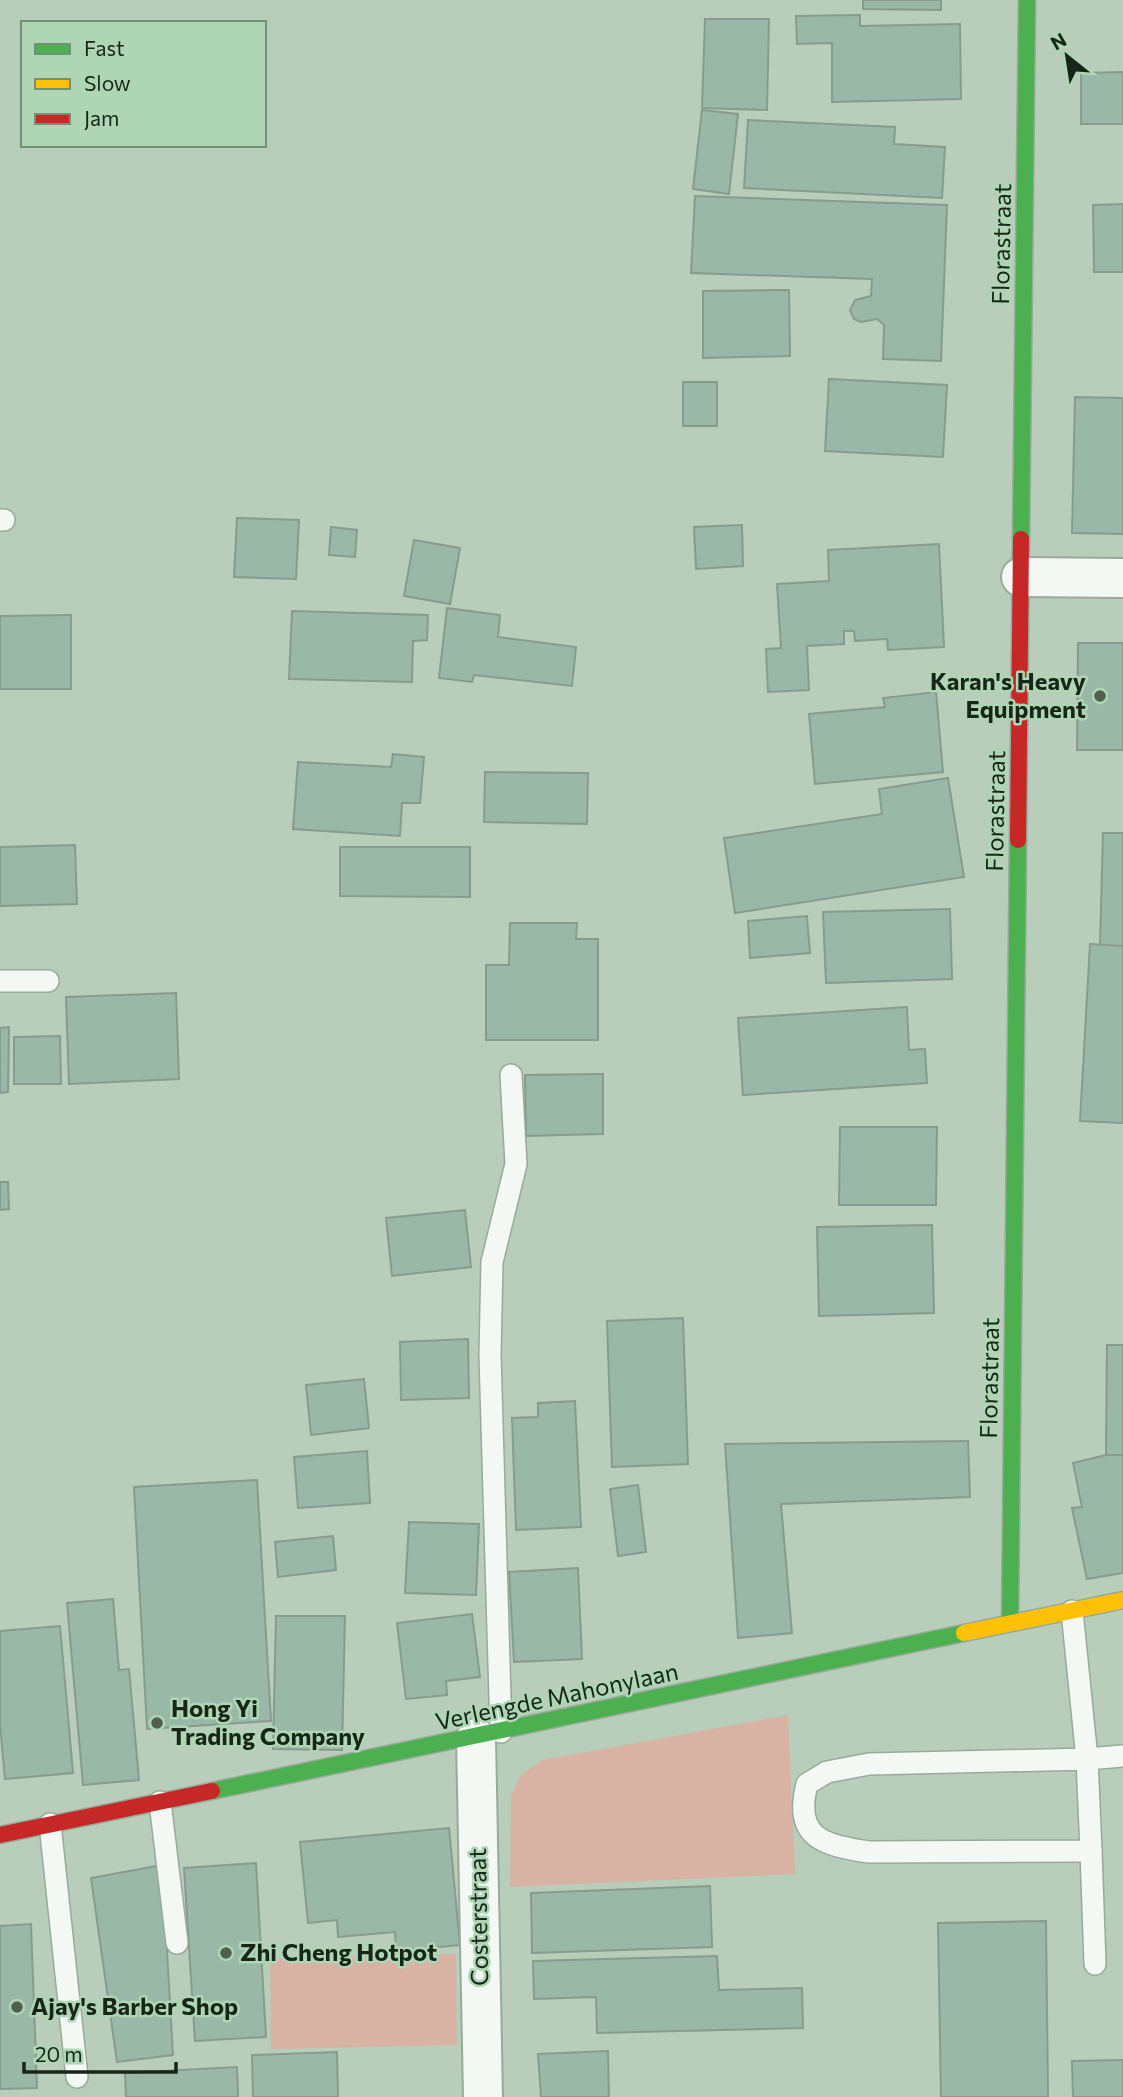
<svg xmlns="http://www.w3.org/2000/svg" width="1123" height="2097" viewBox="0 0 1123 2097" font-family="Commissioner,sans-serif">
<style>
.green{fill:#d8b2a3}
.building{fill:#9ab8a8;stroke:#889b8f;stroke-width:2}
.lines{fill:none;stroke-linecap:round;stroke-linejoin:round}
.lane-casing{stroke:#98aa9a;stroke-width:24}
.street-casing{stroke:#98aa9a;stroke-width:42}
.fast-casing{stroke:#98aa9a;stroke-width:19}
.slow-casing{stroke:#98aa9a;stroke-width:19}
.jam-casing{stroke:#98aa9a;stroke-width:19}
.lane{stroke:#f4f8f5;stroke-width:21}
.street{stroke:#f4f8f5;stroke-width:38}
.fast{stroke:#4caf50;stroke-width:16}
.slow{stroke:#ffc107;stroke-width:16}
.jam{stroke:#c62828;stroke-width:16}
.poi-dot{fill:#4f6051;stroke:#afd6b4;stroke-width:2.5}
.labels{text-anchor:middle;stroke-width:5;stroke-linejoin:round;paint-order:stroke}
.street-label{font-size:24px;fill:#172619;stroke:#afd6b4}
.poi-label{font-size:24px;font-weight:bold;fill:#172619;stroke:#afd6b4;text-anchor:start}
</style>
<rect width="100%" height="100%" fill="#b8cdba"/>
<g class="green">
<polygon points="788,1715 795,1874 510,1887 511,1797 520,1776 543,1760"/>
<polygon points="456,1954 457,2045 271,2049 270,1958"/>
</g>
<g class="building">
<polygon points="863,0 941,0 941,10 863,9"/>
<polygon points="860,15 860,26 960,24 961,99 832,102 832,43 797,44 796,16"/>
<polygon points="705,19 769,19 767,110 702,108"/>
<polygon points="1123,72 1123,124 1081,124 1081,73"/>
<polygon points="702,110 738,114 729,194 693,189"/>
<polygon points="748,120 895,127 894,144 945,147 942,198 744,188"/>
<polygon points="695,196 947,205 941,361 883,359 884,325 877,319 861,322 854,319 850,310 855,300 871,296 872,279 691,273"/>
<polygon points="1123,204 1123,272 1094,272 1093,205"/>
<polygon points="789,290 790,356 703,358 703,291"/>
<polygon points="829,379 947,385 943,457 825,451"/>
<rect x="683" y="382" width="34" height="44"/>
<polygon points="1075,397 1123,398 1123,534 1072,533"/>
<polygon points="237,518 299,520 296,579 234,577"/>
<polygon points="742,525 743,566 696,569 694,527"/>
<polygon points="331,527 357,530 355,557 329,555"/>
<polygon points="414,540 460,548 450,604 404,596"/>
<polygon points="939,544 944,647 888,650 887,639 855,641 854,631 844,631 844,644 807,646 809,690 768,692 766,649 781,648 777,584 829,581 828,550"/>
<polygon points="447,608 500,615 498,637 576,647 572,686 474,675 472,682 439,678"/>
<polygon points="292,611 428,615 427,640 413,641 412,682 289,679"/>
<polygon points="71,615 71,689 0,689 0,616"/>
<polygon points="1078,643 1123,643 1123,750 1077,750"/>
<polygon points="936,692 943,772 815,784 809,714 885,707 883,698"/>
<polygon points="393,754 424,757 420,803 402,803 400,836 293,829 298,762 391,767"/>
<polygon points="485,772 588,773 587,824 484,822"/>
<polygon points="948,778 964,877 735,913 724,838 882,814 879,789"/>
<polygon points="1103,833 1123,833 1123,946 1100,946"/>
<polygon points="75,845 77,904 0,906 0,847"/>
<polygon points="340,847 470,847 470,897 340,896"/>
<polygon points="950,909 952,979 826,983 823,912"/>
<polygon points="807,916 810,953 750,958 748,921"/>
<polygon points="510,923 577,923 576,939 598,939 598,1040 486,1040 486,965 509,965"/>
<polygon points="1090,944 1123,946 1123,1123 1080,1121"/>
<polygon points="176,993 179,1079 69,1084 66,997"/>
<polygon points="907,1007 909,1050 925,1049 927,1083 743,1095 738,1018"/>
<polygon points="9,1027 8,1092 0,1093 0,1028"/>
<polygon points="60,1036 61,1084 14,1084 14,1037"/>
<polygon points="603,1074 603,1134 526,1136 525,1075"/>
<polygon points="840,1127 937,1127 936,1205 839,1205"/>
<polygon points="0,1182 8,1182 9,1209 0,1210"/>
<polygon points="465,1210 471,1267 392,1276 386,1218"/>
<polygon points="932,1225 934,1313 819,1316 817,1227"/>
<polygon points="683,1318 688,1464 612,1467 607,1321"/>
<polygon points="468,1339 469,1398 401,1400 400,1342"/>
<polygon points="1107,1345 1123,1345 1123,1455 1106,1455"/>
<polygon points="364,1379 369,1428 311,1435 306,1385"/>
<polygon points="575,1401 581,1527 516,1530 512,1418 538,1417 538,1403"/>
<polygon points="968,1441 970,1497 781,1504 792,1633 738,1638 725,1444"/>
<polygon points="367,1451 370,1503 298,1508 294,1457"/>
<polygon points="1106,1455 1123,1455 1123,1573 1087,1579 1072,1508 1082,1507 1073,1463"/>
<polygon points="257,1480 271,1721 147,1729 134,1487"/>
<polygon points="638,1485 646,1552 618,1556 610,1489"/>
<polygon points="409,1522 479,1524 476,1595 405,1593"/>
<polygon points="333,1536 336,1570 278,1577 275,1542"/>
<polygon points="578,1568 582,1659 514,1662 509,1572"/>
<polygon points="113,1599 119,1670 129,1669 139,1780 83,1785 67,1603"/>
<polygon points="472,1614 480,1677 446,1681 447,1695 406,1699 397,1623"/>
<polygon points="276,1616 345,1616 342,1750 273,1749"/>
<polygon points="60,1626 73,1773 5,1779 0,1725 0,1631"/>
<polygon points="449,1828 460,1945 396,1951 395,1932 338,1937 337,1920 308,1923 300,1842"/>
<polygon points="256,1863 266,2037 195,2041 184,1868"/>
<polygon points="162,1865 173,2055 117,2062 91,1878"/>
<polygon points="710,1886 712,1947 532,1953 531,1893"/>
<polygon points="1046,1921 1048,2097 941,2097 938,1923"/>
<polygon points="31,1924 37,2088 0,2089 0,1926"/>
<polygon points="717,1956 719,1990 802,1988 803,2028 597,2033 596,1997 534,1999 533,1961"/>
<polygon points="608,2051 609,2097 541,2097 538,2054"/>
<polygon points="337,2052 338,2097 253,2097 252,2055"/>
<polygon points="1123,2060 1123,2097 1073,2097 1072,2061"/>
<polygon points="237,2067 238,2097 126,2097 125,2073"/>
</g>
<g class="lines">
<defs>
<g id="lane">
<polyline points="0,520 4,520"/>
<polyline points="0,981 48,981"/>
<path d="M1072 1611 1087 1759 1091 1851 869 1852C823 1845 793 1838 807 1784L827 1772 869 1764 1087 1759 1123 1756"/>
<polyline points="501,1732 490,1355 492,1262 516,1164 511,1075"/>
<polyline points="160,1802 177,1943"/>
<polyline points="50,1824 77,2077"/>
<polyline points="1091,1851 1095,1964"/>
</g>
<g id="street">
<polyline points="1021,577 1123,578"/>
<polyline points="476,1738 483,2097"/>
</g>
<g id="fast">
<polyline points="1021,539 1027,0"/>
<polyline points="1010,1623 1018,840"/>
<polyline points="212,1791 964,1633"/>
</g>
<polyline id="slow" points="964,1633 1123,1600"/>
<g id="jam">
<polyline points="1018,840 1021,539"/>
<polyline points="0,1835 212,1791"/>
</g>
</defs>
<use href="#lane" class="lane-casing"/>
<use href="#street" class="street-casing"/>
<use href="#fast" class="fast-casing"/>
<use href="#slow" class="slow-casing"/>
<use href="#jam" class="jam-casing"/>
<use href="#lane" class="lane"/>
<use href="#street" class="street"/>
<use href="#fast" class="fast"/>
<use href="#slow" class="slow"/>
<use href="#jam" class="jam"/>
</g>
<g class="poi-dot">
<circle cx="1100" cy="696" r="7"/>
<circle cx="157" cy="1723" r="7"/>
<circle cx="226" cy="1953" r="7"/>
<circle cx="17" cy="2007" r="7"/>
</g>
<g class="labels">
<g class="street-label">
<text transform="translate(1002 244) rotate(-89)" y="8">Florastraat</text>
<text transform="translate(996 811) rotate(-89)" y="8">Florastraat</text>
<text transform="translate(990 1378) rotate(-89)" y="8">Florastraat</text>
<text transform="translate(557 1697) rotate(-12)" y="8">Verlengde Mahonylaan</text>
<text transform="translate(479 1917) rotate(-91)" y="8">Costerstraat</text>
</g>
<g class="poi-label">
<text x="1086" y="690" text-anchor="end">Karan's Heavy<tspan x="1086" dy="28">Equipment</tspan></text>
<text x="171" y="1717">Hong Yi<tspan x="171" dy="28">Trading Company</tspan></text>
<text x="240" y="1961">Zhi Cheng Hotpot</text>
<text x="31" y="2015">Ajay's Barber Shop</text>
</g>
</g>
<rect x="21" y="21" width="245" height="126" fill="#afd6b4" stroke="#729076" stroke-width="2"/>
<rect x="35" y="44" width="35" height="10" fill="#4caf50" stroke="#729076" stroke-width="2"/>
<text x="84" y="56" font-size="21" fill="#172619">Fast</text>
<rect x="35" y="79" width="35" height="10" fill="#ffc107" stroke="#729076" stroke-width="2"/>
<text x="84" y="91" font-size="21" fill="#172619">Slow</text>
<rect x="35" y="114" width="35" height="10" fill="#c62828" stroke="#729076" stroke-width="2"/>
<text x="84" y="126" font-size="21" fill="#172619">Jam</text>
<g transform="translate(1067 56) rotate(330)" stroke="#afd6b4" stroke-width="5" paint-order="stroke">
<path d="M0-5L12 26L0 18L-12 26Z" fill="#172619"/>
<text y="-10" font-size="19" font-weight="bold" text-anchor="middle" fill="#172619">N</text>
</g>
<path d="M24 2062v10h152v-10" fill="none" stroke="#172619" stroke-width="3.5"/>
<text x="35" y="2062" font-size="21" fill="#172619" stroke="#afd6b4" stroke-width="5" paint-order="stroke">20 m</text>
</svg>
